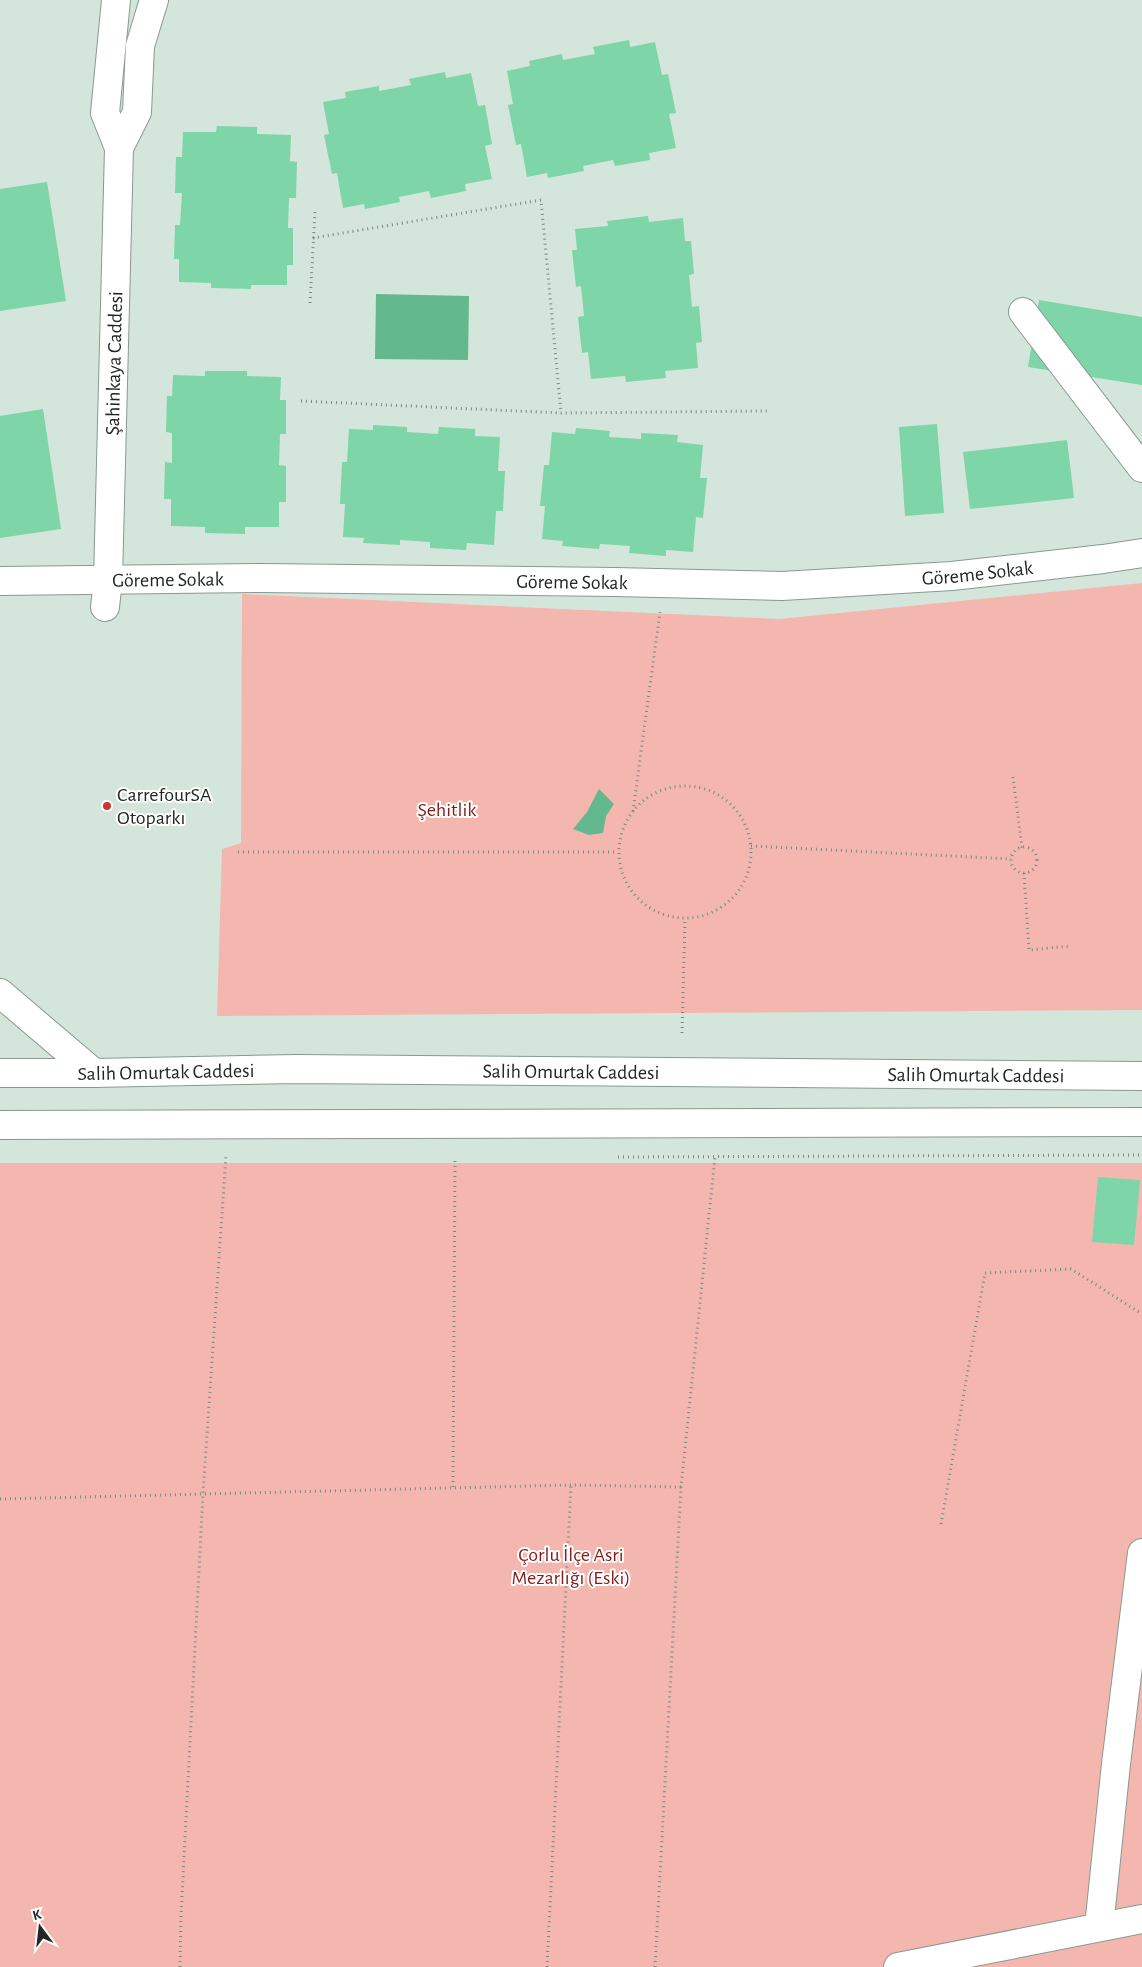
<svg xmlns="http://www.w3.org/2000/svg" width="1142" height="1967" viewBox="0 0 1142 1967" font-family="'Alegreya Sans',sans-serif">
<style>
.green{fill:#f3b7af}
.water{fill:#63b98d}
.building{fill:#7ed5a7}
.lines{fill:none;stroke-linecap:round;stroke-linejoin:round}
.minor-casing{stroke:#899990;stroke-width:30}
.major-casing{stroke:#899990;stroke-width:30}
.path{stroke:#7b8880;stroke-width:3;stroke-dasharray:1 4;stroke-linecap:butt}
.minor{stroke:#fff;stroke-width:28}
.major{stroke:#fff;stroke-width:28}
.poi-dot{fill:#c63832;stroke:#fff;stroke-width:2}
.labels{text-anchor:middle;stroke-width:4;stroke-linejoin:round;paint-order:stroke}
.street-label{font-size:20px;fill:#212824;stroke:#fff}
.poi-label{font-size:20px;fill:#212824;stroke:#fff;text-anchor:start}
.park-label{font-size:20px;fill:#821d19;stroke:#fff}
</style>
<rect width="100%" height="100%" fill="#d4e6db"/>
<g class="green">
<polygon points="1142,583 1142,1010 217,1016 222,849 241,843 242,594 779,619"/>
<rect x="0" y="1163" width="1142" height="804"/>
</g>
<g class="water">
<polygon points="376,294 469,296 468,360 375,359"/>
<polygon points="599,789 614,804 606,816 603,833 589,835 573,829 587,812"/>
</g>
<g class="building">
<polygon points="629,40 630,47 655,42 662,75 668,74 676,113 669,114 676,148 649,153 650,160 615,166 613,160 583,166 584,171 548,178 547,173 527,177 521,144 516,145 508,105 513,104 507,71 530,66 529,61 562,54 563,60 595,54 593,47"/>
<polygon points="445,72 446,78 471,73 478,106 485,105 492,144 485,146 492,179 465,184 466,191 431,198 429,191 399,197 400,202 365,209 364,204 343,208 337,173 332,174 324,135 329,134 323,102 346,98 345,92 379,86 379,91 411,85 409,79"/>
<polygon points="217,126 257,127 257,134 291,135 290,161 297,162 296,198 289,198 288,228 293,228 293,265 287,265 287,285 251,285 251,289 211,288 211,283 179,282 179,259 174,259 175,225 180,225 182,193 175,193 176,157 182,157 183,132 216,132"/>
<polygon points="47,182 66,301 0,311 0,189"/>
<polygon points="648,216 649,222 683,218 685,241 691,241 694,274 689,275 692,307 699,306 702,342 696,343 698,368 665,371 666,378 626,382 625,376 591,379 588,352 582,353 578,317 584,316 581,286 576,287 572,250 577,250 575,229 608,226 607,221"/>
<polygon points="1039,300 1142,317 1142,385 1028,367"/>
<polygon points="205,371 247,371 247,376 281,377 280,400 286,400 286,434 280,434 279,465 286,466 286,502 279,502 279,527 245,527 245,534 205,533 205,527 171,526 171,499 164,499 165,462 172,463 172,433 166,432 167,396 172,396 173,375 205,376"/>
<polygon points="43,409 61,529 0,538 0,416"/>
<polygon points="937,424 944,513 905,516 899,427"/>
<polygon points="373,425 407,427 407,432 438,434 439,427 475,429 475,436 500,437 498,471 505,471 503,511 496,511 494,545 467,543 466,550 430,548 430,542 400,540 400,545 363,543 364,538 343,537 345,504 340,504 342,462 347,462 349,429 373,430"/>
<polygon points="576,428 610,431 609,437 641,439 641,433 678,435 677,442 703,445 700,478 707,478 703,518 696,517 693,552 666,550 666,556 629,553 630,546 600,544 599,549 562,546 563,541 542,539 545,506 540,506 544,465 549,465 552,432 575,434"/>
<polygon points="1067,440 1074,498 970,509 963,452"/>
<polygon points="1098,1177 1140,1180 1134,1245 1092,1242"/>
</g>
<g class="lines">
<defs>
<g id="minor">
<polyline points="119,148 137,112 140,46 154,0"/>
<polyline points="1023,312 1142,468"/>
<path id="s1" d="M0 581 261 578 615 582 782 586 952 576 1103 559 1142 553"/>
<path id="s2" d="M105 607 108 580 119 148 105 113 116 0"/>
<polyline points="0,993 94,1073"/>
<polyline points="1099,1927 1116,1764 1142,1553"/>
<polyline points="898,1967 1142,1919"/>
</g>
<g id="major">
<path id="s3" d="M0 1073H94L297 1069 1142 1076"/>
<polyline points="0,1125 1142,1122"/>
</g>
</defs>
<use href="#minor" class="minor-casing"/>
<use href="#major" class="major-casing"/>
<g class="path">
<polyline points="313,238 541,200 561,413"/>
<polyline points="310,303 315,212"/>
<polyline points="301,401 561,413 767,411"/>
<polyline points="1013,777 1022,848"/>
<circle cx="685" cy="852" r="66"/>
<polyline points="633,811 660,612"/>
<polyline points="751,846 1011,859"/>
<circle cx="1024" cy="860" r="13"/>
<polyline points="238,852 618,852"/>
<polyline points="1024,873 1029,950 1071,946"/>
<polyline points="682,1033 685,919"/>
<polyline points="618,1157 1142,1155"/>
<polyline points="453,1487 455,1157"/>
<polyline points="0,1499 571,1485 681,1487"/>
<polyline points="941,1524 985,1273 1071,1269 1142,1314"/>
<polyline points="180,1967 181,1915 203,1493 226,1156"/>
<polyline points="547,1967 571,1485"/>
<polyline points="655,1967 681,1487 715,1157"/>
</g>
<use href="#minor" class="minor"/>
<use href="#major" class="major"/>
</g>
<circle class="poi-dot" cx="107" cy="806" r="5"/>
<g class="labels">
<g class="street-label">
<text dy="7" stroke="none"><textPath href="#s2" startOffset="244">Şahinkaya Caddesi</textPath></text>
<text dy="7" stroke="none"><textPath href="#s1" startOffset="978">Göreme Sokak</textPath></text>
<text dy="7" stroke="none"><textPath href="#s1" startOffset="168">Göreme Sokak</textPath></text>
<text dy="7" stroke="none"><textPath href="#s1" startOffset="572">Göreme Sokak</textPath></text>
<text dy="7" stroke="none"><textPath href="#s3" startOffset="166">Salih Omurtak Caddesi</textPath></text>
<text dy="7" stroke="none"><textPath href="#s3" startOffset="571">Salih Omurtak Caddesi</textPath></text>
<text dy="7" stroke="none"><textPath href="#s3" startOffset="976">Salih Omurtak Caddesi</textPath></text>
</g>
<g class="poi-label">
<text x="117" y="801">CarrefourSA<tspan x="117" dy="23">Otoparkı</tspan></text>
</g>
<g class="park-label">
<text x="447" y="816">Şehitlik</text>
<text x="571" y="1561">Çorlu İlçe Asri<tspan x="571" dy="23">Mezarlığı (Eski)</tspan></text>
</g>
</g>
<g transform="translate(40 1927) rotate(345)" stroke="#ffffff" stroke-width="4" paint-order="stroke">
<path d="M0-4L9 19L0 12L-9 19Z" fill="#212824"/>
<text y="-8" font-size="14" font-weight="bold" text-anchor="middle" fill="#212824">K</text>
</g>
</svg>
